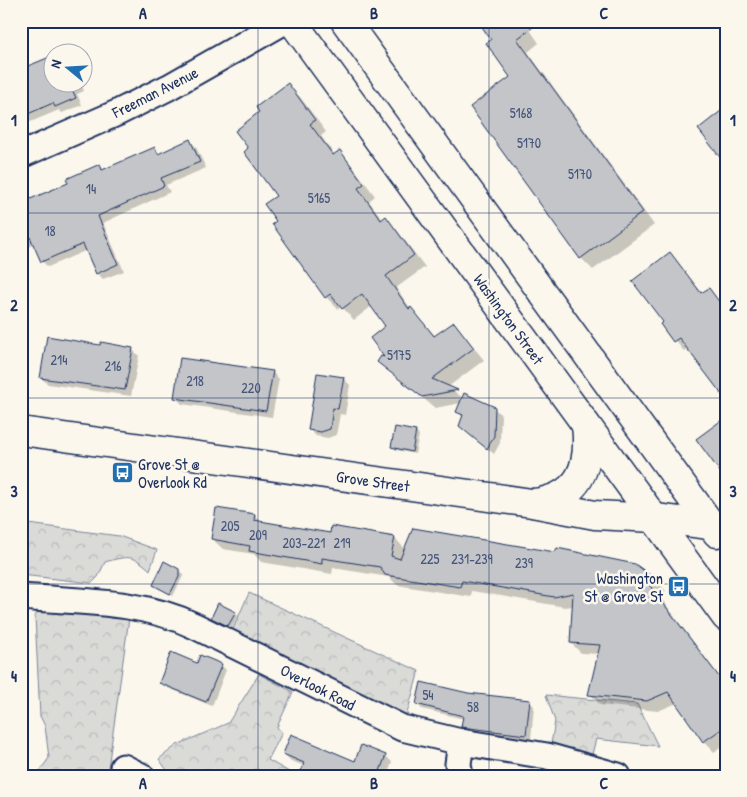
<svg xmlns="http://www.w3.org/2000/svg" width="747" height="797" viewBox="0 0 747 797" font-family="'Patrick Hand',sans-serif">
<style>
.forest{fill:url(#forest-crowns);stroke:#7a849a}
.shadow{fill:#0003}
.building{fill:#c3c5c9;stroke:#1b2f5e}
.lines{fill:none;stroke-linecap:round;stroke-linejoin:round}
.minor-casing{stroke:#1b2f5e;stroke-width:29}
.major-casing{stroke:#1b2f5e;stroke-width:31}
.minor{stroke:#fbf7ec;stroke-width:25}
.major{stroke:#fbf7ec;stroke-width:28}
.grid{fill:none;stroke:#1b2f5e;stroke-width:1;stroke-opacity:0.55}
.labels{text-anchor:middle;stroke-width:5;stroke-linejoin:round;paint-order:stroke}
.number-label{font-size:14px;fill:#455479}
.street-label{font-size:16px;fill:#1b2f5e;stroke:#fbf7ec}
.poi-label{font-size:16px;fill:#1b2f5e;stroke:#fbf7ec;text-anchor:start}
.neatline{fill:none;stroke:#1b2f5e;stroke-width:2}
.grid-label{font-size:16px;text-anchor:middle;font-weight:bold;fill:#1b2f5e}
</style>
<defs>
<pattern id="forest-crowns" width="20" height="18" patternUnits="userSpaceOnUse" patternTransform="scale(1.25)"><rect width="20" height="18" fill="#dadad7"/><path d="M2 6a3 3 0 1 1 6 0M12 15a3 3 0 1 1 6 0" fill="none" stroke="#babbbb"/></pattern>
</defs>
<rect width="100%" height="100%" fill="#fbf7ec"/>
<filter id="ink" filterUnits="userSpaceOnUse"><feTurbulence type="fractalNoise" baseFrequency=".02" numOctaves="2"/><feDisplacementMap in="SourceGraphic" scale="10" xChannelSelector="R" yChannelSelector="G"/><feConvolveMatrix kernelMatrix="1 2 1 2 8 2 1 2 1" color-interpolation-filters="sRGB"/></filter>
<g filter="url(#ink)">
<g class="forest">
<path d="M21 523 119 536 157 550 150 570C133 554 127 556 105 562L98 577 92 583 21 575Z"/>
<polygon points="249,593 419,671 406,717 232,631"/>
<polygon points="49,607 129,618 108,768 110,776 21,776 21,755 24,767 33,774 39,772 49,758 45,726 40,716 35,616 38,611"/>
<polygon points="259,674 293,692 277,727 282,733 268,760 296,776 171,776 159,759 177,745 228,723"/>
<polygon points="546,695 637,704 658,746 596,739 591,758 550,750 555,721"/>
</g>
<g class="shadow">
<polygon points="151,21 163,21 156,26"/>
<polygon points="524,21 539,43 528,52 654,225 593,270 581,258 512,77 493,40"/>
<polygon points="52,57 52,82 81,82 84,91 77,94 82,105 62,113 59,110 21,126 21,70"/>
<polygon points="288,85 300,97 326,132 321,136 335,155 339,152 351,164 375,196 369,201 383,220 386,218 397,230 425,267 396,288 411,309 435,336 454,323 484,360 448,387 463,398 494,408 501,415 500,443 494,454 460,426 464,418 457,411 461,403 435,408 379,362 388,360 387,327 372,306 354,320 341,306 338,309 326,297 278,221 278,196 250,149 261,113"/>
<polygon points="190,141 196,147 206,168 166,185 170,192 103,223 124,271 103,279 97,273 87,250 48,267 42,261 35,244 21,250 21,203 69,183 100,166 104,171 155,149 160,154"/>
<polygon points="670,254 703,294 708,290 726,310 726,398 688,348 684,351 661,324 664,322"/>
<polygon points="132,349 139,356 131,396 48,384 41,378"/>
<polygon points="272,372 279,379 272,417 182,404 175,397"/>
<polygon points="343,378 350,385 345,415 340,414 336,435 328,438 316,436 309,429"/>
<polygon points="416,432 419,435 415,454 396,450 393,447"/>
<polygon points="255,516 262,523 331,535 395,538 405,549 556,554 631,563 657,581 666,591 658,594 726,686 726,744 714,752 704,741 677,703 658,711 600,705 590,694 599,654 581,653 571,643 573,606 565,607 472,591 471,597 397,585 389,577 333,568 332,574 261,562 254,554 223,549 212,539"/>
<polygon points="165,563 184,574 173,596 154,585"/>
<polygon points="235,613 238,616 232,628 212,618"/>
<polygon points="198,664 221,665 226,670 212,706 166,687 161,682"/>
<polygon points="467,694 529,701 534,706 531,739 467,731 462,727 464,719 422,709 417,704"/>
<polygon points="284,754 356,762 386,756 392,762 387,776 305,766 291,761"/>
<polygon points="713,770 719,776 706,776"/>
</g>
<g class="building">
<polygon points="478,21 541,21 517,39 643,212 580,259 470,107 510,77 486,43 491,40"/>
<polygon points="52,56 52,82 78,82 79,85 71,87 76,98 55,107 53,103 21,117 21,69"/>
<polygon points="288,83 315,120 310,124 333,155 340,150 364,184 358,188 381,220 386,216 414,255 386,276 409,309 411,307 434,336 454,322 474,348 432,379 458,390 422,397 377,362 381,356 384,357 370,338 385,326 362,294 342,309 330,294 325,298 272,224 276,221 264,204 276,196 244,152 248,148 235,131 259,112 256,107"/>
<polygon points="726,107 726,165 698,129"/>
<polygon points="190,139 200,162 161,178 164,186 98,216 118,264 96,274 83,244 41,262 30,237 21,241 21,203 68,183 66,179 100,164 102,170 155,147 158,154"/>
<polygon points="670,252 701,293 709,288 726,311 726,400 679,338 673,342 660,324 663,322 632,281"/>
<polygon points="47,336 100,345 101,342 133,348 125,390 40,378"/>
<polygon points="180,358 273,371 266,411 174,398"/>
<polygon points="317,373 344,377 338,409 333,408 330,429 321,432 308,430"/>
<polygon points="464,393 495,407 494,436 487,449 459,426 463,415 456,412"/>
<polygon points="726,417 726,480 696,439"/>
<polygon points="395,427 416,431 412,452 391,447"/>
<polygon points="216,508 255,514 254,520 330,533 331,526 395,537 391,556 400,559 413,528 555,552 557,548 635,564 657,580 648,583 726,686 726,726 703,742 668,692 647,701 588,695 600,645 570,643 573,593 554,597 462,581 460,587 385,575 380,567 322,558 322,564 249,551 250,546 211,539"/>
<polygon points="164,561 179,569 179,577 170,594 153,585"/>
<polygon points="218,603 236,612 228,626 211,618"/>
<polygon points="171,652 197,663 200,655 222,664 206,702 159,683"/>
<polygon points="421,682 468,693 530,700 526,735 461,727 463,716 416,704"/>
<polygon points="291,734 355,761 361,745 386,755 380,771 390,776 312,776 301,771 304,763 283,754"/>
</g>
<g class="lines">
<defs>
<g id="minor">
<polyline points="21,155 117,113 169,87 285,21"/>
<path d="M21 597C79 602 142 600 195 626L402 728 461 742 547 756 618 776"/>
<polyline points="123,767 141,776"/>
<polyline points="460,776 458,764 461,742"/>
</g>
<g id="major">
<polyline points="292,21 726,617"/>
<polyline points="345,21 717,533"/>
<polyline points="21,431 532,503 595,515 655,518 726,527"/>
<path d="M534 503C580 497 591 467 586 425"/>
</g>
</defs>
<use href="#minor" class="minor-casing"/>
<use href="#major" class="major-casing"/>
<use href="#minor" class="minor"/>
<use href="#major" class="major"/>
</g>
</g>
<path class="grid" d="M258 21V776M489 21V776M21 213H726M21 398H726M21 584H726"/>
<defs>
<symbol id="bus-square" viewBox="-11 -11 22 22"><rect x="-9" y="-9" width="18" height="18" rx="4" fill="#1f6fb2" stroke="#fbf7ec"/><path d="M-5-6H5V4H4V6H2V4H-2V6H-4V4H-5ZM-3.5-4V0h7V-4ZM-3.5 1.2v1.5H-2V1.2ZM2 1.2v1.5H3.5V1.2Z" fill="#fff"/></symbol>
</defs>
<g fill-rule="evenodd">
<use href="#bus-square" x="110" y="460" width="25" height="25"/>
<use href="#bus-square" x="666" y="574" width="25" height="25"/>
</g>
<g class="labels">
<g class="number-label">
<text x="521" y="118">5168</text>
<text x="529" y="148">5170</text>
<text x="580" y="179">5170</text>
<text x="91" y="194">14</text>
<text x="319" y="203">5165</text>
<text x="50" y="236">18</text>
<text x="399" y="360">5175</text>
<text x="59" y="365">214</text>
<text x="113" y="371">216</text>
<text x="195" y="386">218</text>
<text x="251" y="393">220</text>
<text x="230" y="531">205</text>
<text x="258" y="540">209</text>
<text x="304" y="548">203-221</text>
<text x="342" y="548">219</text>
<text x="430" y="564">225</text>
<text x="472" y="564">231-239</text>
<text x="524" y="568">239</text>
<text x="428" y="700">54</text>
<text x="473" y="712">58</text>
</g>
<g class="street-label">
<text transform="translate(155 92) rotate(-27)" y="6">Freeman Avenue</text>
<text transform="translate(509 319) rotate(54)" y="6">Washington Street</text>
<text transform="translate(373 481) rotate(8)" y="6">Grove Street</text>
<text transform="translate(318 687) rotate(27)" y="6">Overlook Road</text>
</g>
<g class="poi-label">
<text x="138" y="470">Grove St @<tspan x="138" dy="18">Overlook Rd</tspan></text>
<text x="663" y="584" text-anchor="end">Washington<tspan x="663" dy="18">St @ Grove St</tspan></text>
</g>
</g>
<rect width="747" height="797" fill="none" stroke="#fbf7ec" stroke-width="55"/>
<g transform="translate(68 68) rotate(288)"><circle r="24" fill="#fbf7ec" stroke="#a1a7b3"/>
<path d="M0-4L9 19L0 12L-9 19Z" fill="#1f6fb2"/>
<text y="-8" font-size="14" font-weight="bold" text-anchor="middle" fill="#1b2f5e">N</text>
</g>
<rect x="28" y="28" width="692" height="742" class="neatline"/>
<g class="grid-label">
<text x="143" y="19">A</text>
<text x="374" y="19">B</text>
<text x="604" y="19">C</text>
<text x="14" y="126">1</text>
<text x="733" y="126">1</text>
<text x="14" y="311">2</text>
<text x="733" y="311">2</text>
<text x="14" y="497">3</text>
<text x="733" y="497">3</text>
<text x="14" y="682">4</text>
<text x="733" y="682">4</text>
<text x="143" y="789">A</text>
<text x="374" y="789">B</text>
<text x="604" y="789">C</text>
</g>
</svg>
